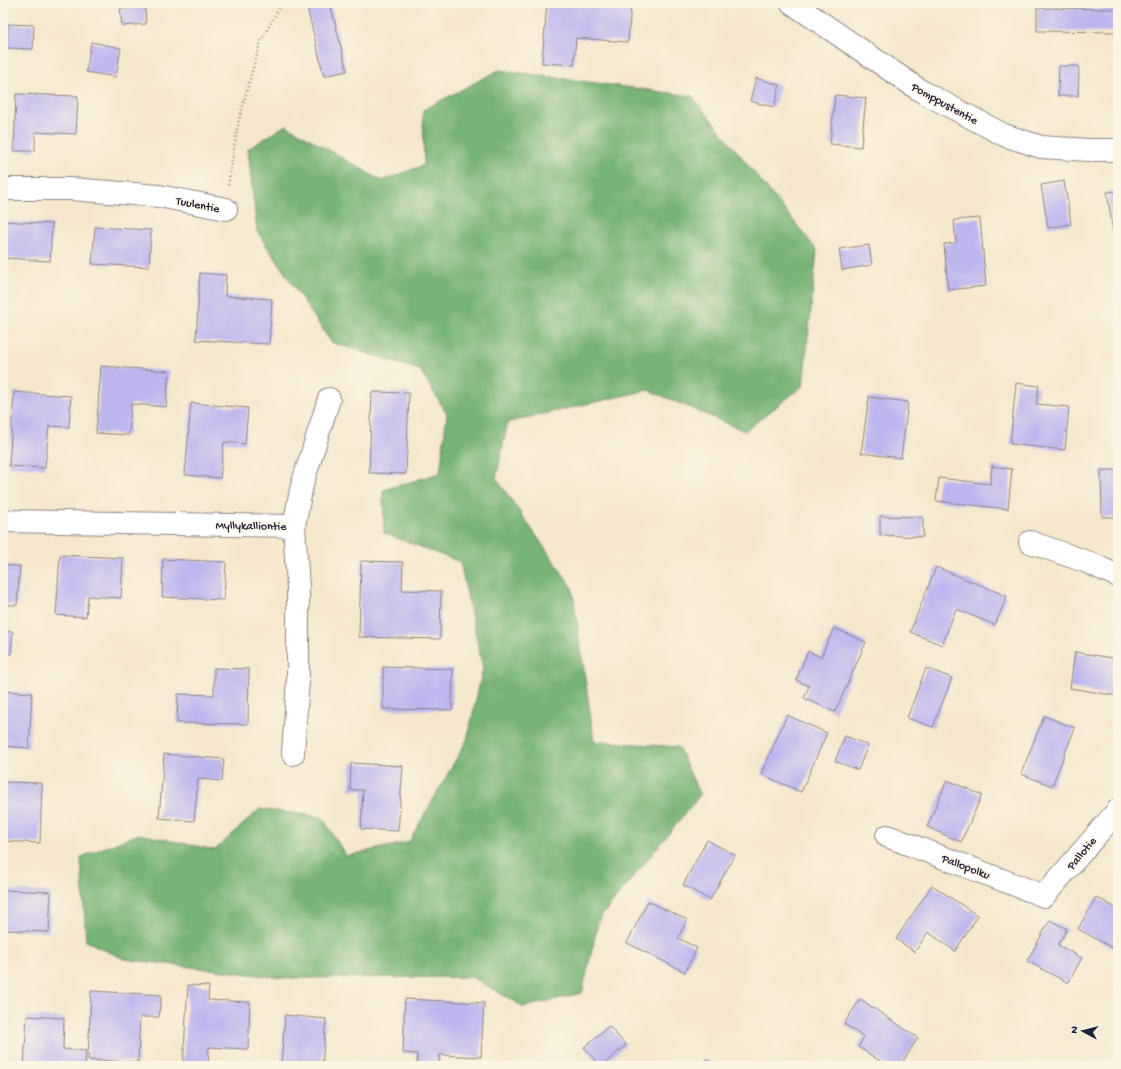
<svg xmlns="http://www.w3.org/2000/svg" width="1121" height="1069" viewBox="0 0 1121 1069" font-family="'Gochi Hand',sans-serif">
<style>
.forest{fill:#77b474;stroke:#4c6b58}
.building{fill:#bdb5ee}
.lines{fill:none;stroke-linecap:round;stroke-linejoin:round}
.street-casing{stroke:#8b8484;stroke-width:24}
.path{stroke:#8b8484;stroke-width:2.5;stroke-dasharray:1 3;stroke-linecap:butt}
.street{stroke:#fff;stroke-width:22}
.labels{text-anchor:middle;stroke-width:3;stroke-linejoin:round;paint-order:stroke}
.street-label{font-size:12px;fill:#22223b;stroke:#fcf5e5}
</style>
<rect width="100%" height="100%" fill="#fcf5e5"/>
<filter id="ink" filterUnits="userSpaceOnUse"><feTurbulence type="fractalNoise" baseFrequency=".025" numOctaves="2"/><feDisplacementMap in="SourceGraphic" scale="8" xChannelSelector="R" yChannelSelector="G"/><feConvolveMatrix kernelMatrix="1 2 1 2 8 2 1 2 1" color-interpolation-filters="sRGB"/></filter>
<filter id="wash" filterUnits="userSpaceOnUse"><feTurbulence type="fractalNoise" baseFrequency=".012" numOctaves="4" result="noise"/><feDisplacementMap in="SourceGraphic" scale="16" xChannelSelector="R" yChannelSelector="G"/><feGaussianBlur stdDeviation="0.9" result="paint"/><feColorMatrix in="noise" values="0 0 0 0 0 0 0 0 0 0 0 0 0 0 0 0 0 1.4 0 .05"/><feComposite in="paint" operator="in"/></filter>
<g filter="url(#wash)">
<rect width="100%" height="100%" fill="#f4e7cc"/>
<polygon class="forest" points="499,70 692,96 817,250 803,386 745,431 648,390 508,422 496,478 572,587 594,741 678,747 700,795 599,919 582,993 524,1007 472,977 283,978 124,959 86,941 81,857 139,834 215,850 260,809 322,817 346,856 409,842 467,740 483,668 460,562 384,533 383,490 440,473 447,414 420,370 331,342 257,231 248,149 286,125 382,181 424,165 423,110"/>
<g id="blocks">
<g class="building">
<polygon points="306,3 330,3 347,71 324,76"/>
<polygon points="547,3 631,3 628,42 576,38 574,65 542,63"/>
<polygon points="967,3 991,3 991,6 967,5"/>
<polygon points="145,7 146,24 122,26 120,9"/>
<polygon points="1037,8 1118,9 1118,32 1037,31"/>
<polygon points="8,24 34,25 33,49 7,48"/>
<polygon points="91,42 121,48 116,77 86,72"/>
<polygon points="1059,66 1079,66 1078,96 1058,96"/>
<polygon points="756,78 780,85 774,107 750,101"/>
<polygon points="16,94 78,96 76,134 35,132 35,151 14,151"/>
<polygon points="835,95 866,98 861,147 830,144"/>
<polygon points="1064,181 1071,224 1048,228 1041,185"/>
<polygon points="1118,191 1118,256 1117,256 1107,192"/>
<polygon points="980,218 986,286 948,290 944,244 956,243 954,220"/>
<polygon points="3,221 52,224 50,261 3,258"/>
<polygon points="95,227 151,230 149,267 92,264"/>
<polygon points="869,245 872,265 842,270 839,249"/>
<polygon points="200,273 226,275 225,296 272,299 269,344 196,340"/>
<polygon points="101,366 169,371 166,407 131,404 129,435 96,433"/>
<polygon points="1016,383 1039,386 1036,404 1069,407 1065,450 1010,444"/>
<polygon points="14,392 71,396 69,427 49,426 45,468 9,466"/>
<polygon points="372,392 409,393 406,474 369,473"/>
<polygon points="869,397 908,402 901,458 861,453"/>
<polygon points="191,403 248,408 245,444 224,442 220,478 185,475"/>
<polygon points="992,466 1012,469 1008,509 936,501 939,478 990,484"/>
<polygon points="1101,470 1118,470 1118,517 1102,517"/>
<polygon points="880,516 923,517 923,537 880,535"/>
<polygon points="60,555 123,558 121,598 88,596 86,617 56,615"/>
<polygon points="163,559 226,562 224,600 162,597"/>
<polygon points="361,561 403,562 402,590 441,591 440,639 359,637"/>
<polygon points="3,565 20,566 17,605 5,605 4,621 3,621"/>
<polygon points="936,567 1007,596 995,625 956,609 942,645 910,632"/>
<polygon points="834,628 866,642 835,712 804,698 809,686 796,680 808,651 821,657"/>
<polygon points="3,631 13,632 11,654 3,654"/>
<polygon points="1075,652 1118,659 1118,696 1070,688"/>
<polygon points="383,667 453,669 452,710 383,709"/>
<polygon points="214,668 249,669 248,724 177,723 178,694 214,695"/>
<polygon points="926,668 952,678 933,727 907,718"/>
<polygon points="3,691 32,693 29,748 3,746"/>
<polygon points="787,715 827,733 801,792 761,774"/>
<polygon points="1044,716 1075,728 1052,786 1021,774"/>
<polygon points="845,736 868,745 858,770 835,761"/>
<polygon points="164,754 224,759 222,781 198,779 194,821 159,818"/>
<polygon points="351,763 403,766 398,831 361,829 363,790 350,790"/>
<polygon points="947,780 982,795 961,842 927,827"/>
<polygon points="3,782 42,783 40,843 3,841"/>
<polygon points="707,840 735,855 710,900 683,885"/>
<polygon points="932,885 978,916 955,951 928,932 915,952 896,939"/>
<polygon points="3,890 51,892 49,932 3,930"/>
<polygon points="1096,897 1118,909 1118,951 1078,929"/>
<polygon points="648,901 687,920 678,938 697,948 685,972 627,943"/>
<polygon points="1050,920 1067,929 1058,945 1082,958 1068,983 1027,961"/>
<polygon points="188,985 209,986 208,1000 250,1002 248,1049 209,1047 208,1066 183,1066"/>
<polygon points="91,991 161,995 159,1017 140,1017 138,1062 88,1060"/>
<polygon points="405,999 484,1003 481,1057 440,1055 439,1066 417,1066 417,1054 403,1053"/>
<polygon points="860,999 918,1038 900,1066 888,1066 858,1047 864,1037 844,1024"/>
<polygon points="285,1015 326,1019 322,1066 281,1066"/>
<polygon points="27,1016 64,1018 63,1049 86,1051 85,1066 24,1066"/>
<polygon points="609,1026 626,1045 602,1066 600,1066 584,1047"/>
<polygon points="706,1059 717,1066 702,1066"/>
</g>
</g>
</g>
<g filter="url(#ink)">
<use href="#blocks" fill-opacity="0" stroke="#8b8484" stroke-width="1"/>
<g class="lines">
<defs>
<g id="street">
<polyline points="792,3 921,91 1004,135 1041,147 1089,150 1118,150"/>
<polyline points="3,189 71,189 159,196 226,209"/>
<polyline points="3,521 294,526 298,587 298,679 293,754"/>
<polyline points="294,526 302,485 329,399"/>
<polyline points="1030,542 1087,562 1118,576"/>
<polyline points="887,836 1044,896 1118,810"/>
</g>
</defs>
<use href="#street" class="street-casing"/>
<polyline class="path" points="228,185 238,124 251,75 261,41 282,3"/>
<use href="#street" class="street"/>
</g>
</g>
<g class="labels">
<g class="street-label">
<text transform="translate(945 103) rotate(29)" y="4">Pomppustentie</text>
<text transform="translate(198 204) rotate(11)" y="4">Tuulentie</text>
<text transform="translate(251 525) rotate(1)" y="4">Myllykalliontie</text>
<text transform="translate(1081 853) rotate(-50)" y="4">Pallotie</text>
<text transform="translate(966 866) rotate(21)" y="4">Pallopolku</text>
</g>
</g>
<rect width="1121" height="1069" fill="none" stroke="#fcf5e5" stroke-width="16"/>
<g transform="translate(1083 1031) rotate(277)" stroke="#fcf5e5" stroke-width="3" paint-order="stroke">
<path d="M0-3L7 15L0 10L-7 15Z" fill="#22223b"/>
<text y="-6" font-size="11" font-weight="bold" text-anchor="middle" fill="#22223b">N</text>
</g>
</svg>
